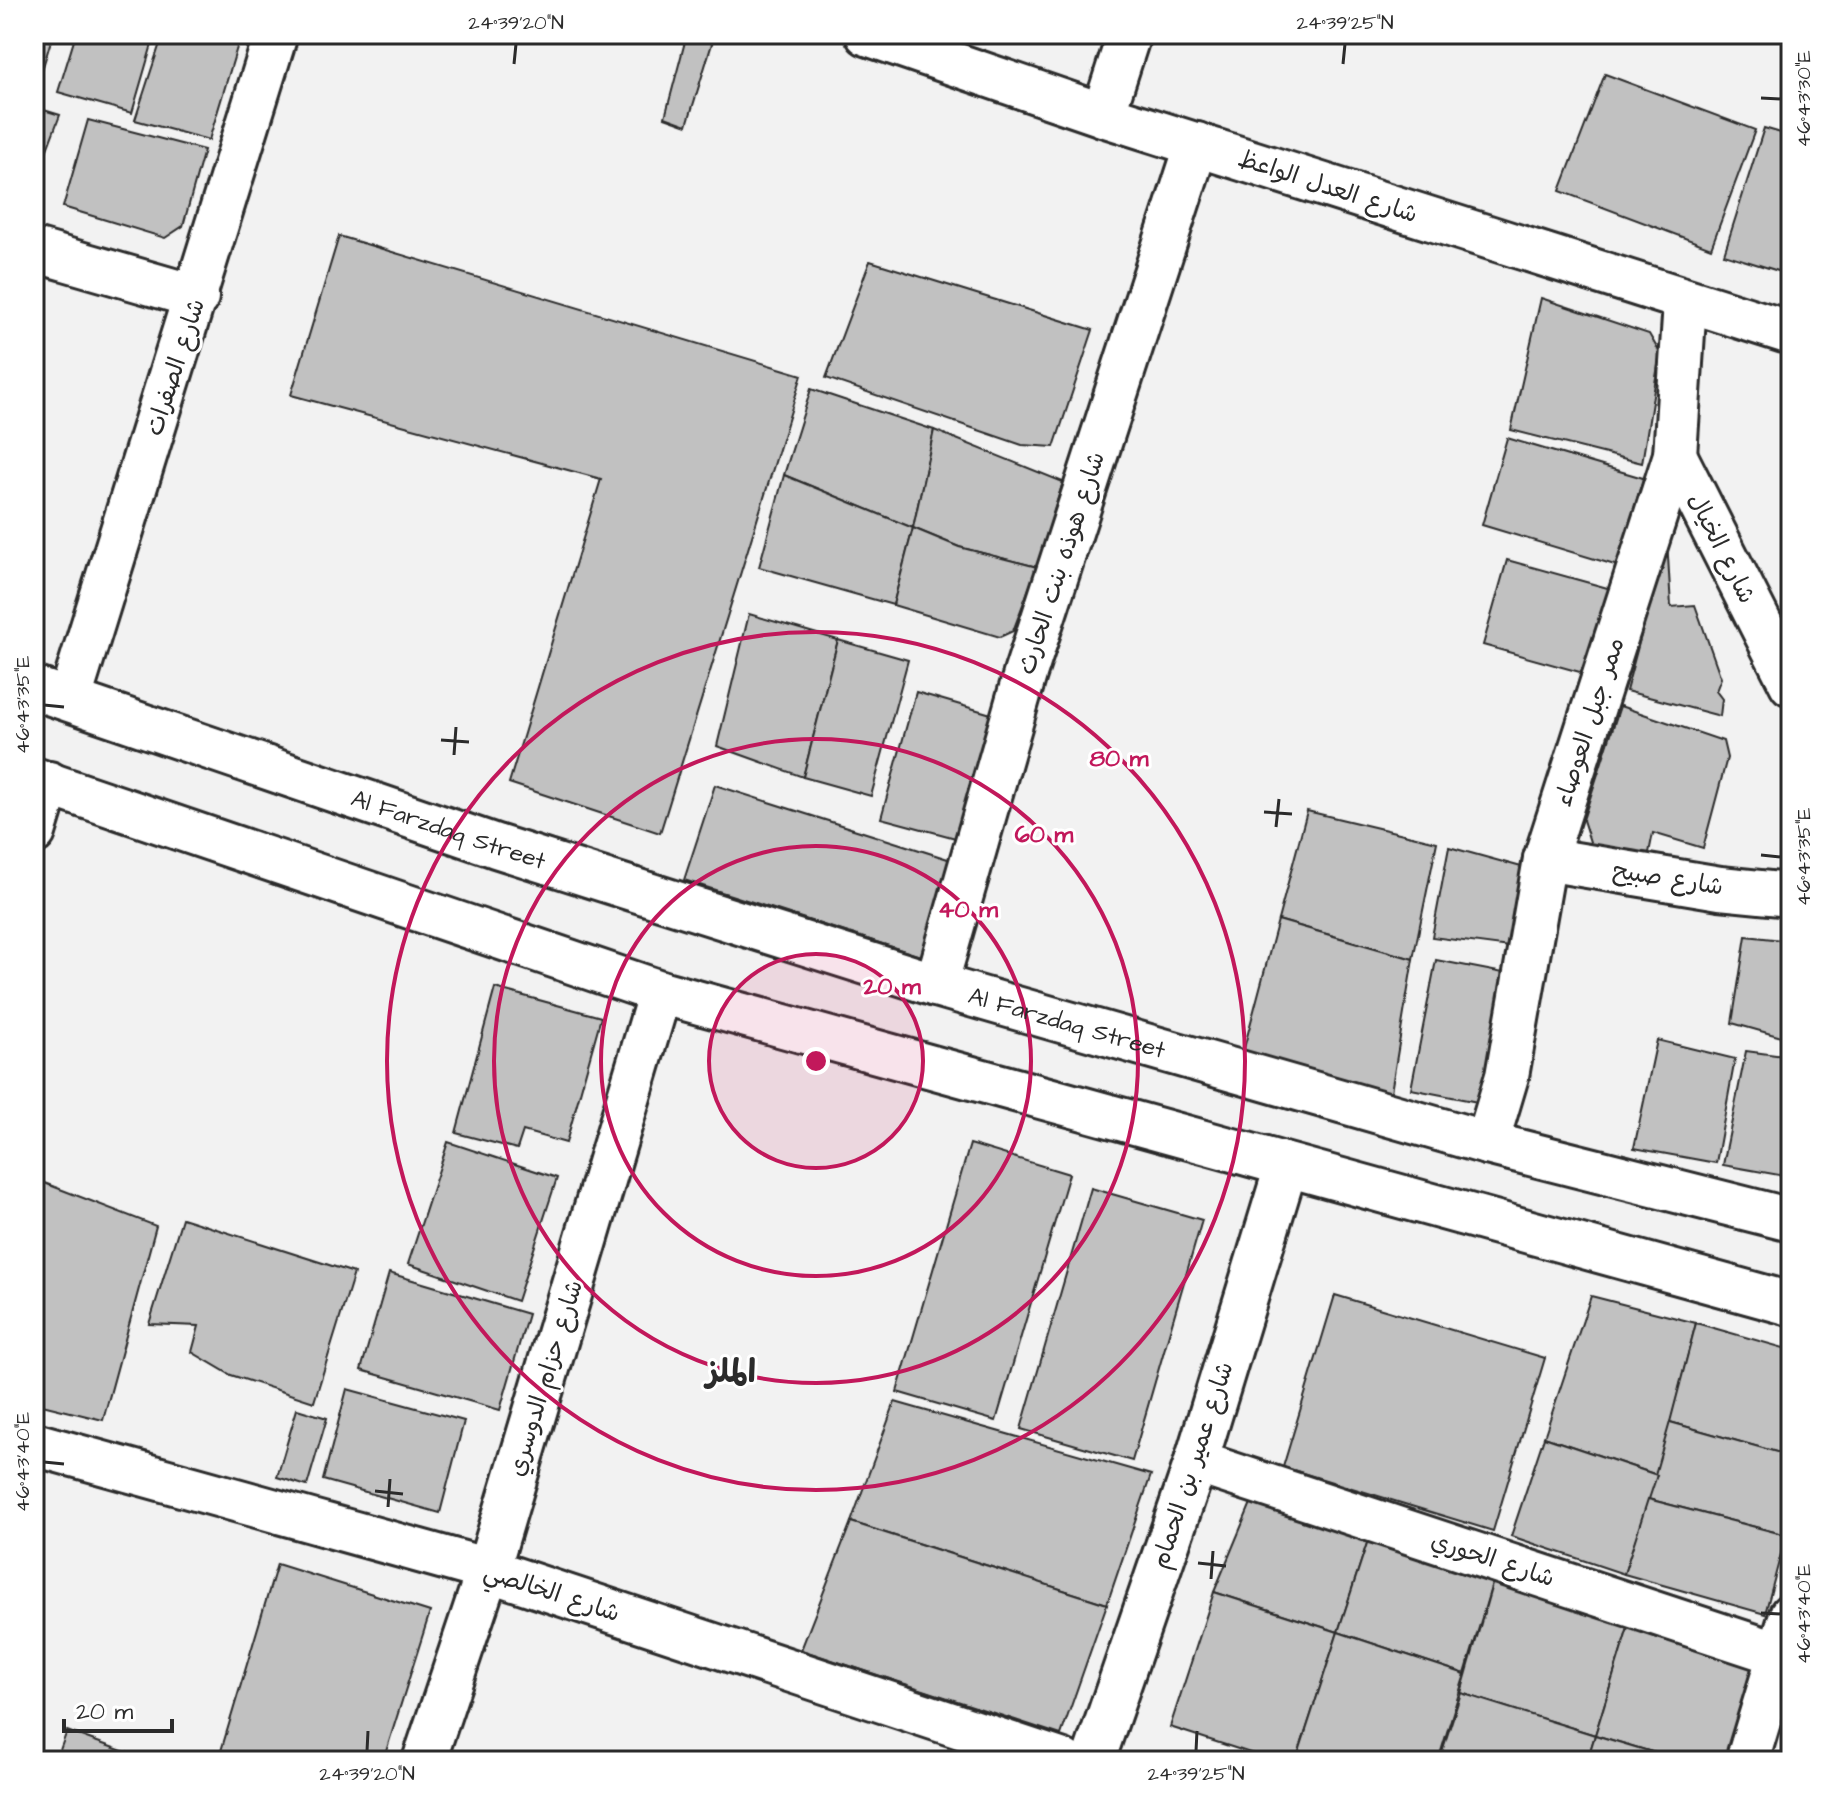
<svg xmlns="http://www.w3.org/2000/svg" width="1825" height="1795" viewBox="0 0 1825 1795" font-family="'Architects Daughter','Playpen Sans Arabic',sans-serif">
<style>
.building{fill:#c1c1c1;stroke:#2b2b2b;stroke-width:2}
.lines{fill:none;stroke-linecap:round;stroke-linejoin:round}
.minor-casing{stroke:#2b2b2b;stroke-width:48}
.minor{stroke:#fff;stroke-width:42}
.ticks{fill:none;stroke:#2b2b2b;stroke-width:3}
.ring{fill:none;stroke:#c2185b;stroke-width:4}
.labels{text-anchor:middle;stroke-width:6;stroke-linejoin:round;paint-order:stroke}
.street-label{font-size:24px;fill:#2b2b2b;stroke:#fff}
.district-label{font-size:32px;font-weight:bold;fill:#2b2b2b;stroke:#fff}
.centre{fill:#c2185b;stroke:#fff;stroke-width:4}
.ring-label{font-size:24px;text-anchor:middle;font-weight:bold;fill:#c2185b;stroke:#fff;stroke-width:6;stroke-linejoin:round;paint-order:stroke}
.neatline{fill:none;stroke:#2b2b2b;stroke-width:3}
.ticks-label{font-size:20px;text-anchor:middle;fill:#2b2b2b}
</style>
<rect width="100%" height="100%" fill="#f2f2f2"/>
<filter id="ink" filterUnits="userSpaceOnUse"><feTurbulence type="fractalNoise" baseFrequency=".0125" numOctaves="2"/><feDisplacementMap in="SourceGraphic" scale="16" xChannelSelector="R" yChannelSelector="G"/><feConvolveMatrix kernelMatrix="1 2 1 2 8 2 1 2 1" color-interpolation-filters="sRGB"/></filter>
<g filter="url(#ink)">
<g class="building">
<polygon points="34,34 53,34 38,83 34,81"/>
<polygon points="76,34 155,34 132,113 58,92"/>
<polygon points="163,34 241,34 209,140 135,120"/>
<polygon points="687,34 714,37 687,125 665,117"/>
<polygon points="1605,74 1755,130 1711,248 1560,191"/>
<polygon points="34,107 60,115 34,184"/>
<polygon points="88,120 204,150 183,226 165,238 63,207"/>
<polygon points="1764,128 1791,136 1791,275 1724,254"/>
<polygon points="339,236 802,375 660,833 509,783 601,479 291,395"/>
<polygon points="870,261 1093,330 1054,447 1022,445 826,378"/>
<polygon points="1541,298 1649,334 1660,353 1642,463 1511,430"/>
<polygon points="811,389 934,430 913,528 784,475"/>
<polygon points="934,430 1063,482 1037,567 959,547 913,528"/>
<polygon points="1507,438 1643,478 1618,566 1482,525"/>
<polygon points="784,475 913,528 893,605 759,567"/>
<polygon points="913,528 959,547 1037,567 1013,631 1000,637 893,605"/>
<polygon points="1667,539 1671,607 1695,605 1721,678 1716,691 1722,699 1720,716 1626,691"/>
<polygon points="1507,560 1611,589 1587,674 1483,645"/>
<polygon points="749,614 838,640 803,777 717,746"/>
<polygon points="838,640 908,660 871,796 803,777"/>
<polygon points="916,692 998,716 963,840 881,818"/>
<polygon points="1620,706 1723,741 1727,758 1703,848 1653,833 1649,853 1591,845 1583,820"/>
<polygon points="715,785 951,860 923,957 684,880"/>
<polygon points="1307,811 1437,842 1413,959 1278,920"/>
<polygon points="1449,847 1525,868 1517,948 1432,937"/>
<polygon points="1278,920 1413,959 1391,1092 1307,1079 1243,1052"/>
<polygon points="1746,936 1791,941 1791,1007 1785,1038 1732,1023"/>
<polygon points="1436,960 1514,975 1488,1104 1411,1089"/>
<polygon points="495,988 601,1017 566,1143 523,1131 517,1149 456,1133"/>
<polygon points="1657,1040 1735,1059 1716,1163 1634,1148"/>
<polygon points="1746,1051 1791,1057 1791,1177 1723,1165"/>
<polygon points="448,1142 557,1178 517,1301 408,1264"/>
<polygon points="970,1144 1069,1174 996,1421 897,1392"/>
<polygon points="34,1179 156,1226 103,1420 34,1403"/>
<polygon points="1091,1188 1202,1220 1132,1461 1021,1429"/>
<polygon points="182,1218 354,1273 314,1402 231,1375 192,1352 199,1326 149,1324"/>
<polygon points="389,1273 528,1314 500,1410 361,1370"/>
<polygon points="1335,1295 1545,1358 1493,1531 1283,1467"/>
<polygon points="1591,1296 1696,1323 1657,1475 1544,1437"/>
<polygon points="1696,1323 1791,1350 1791,1456 1670,1422"/>
<polygon points="347,1389 464,1421 440,1513 323,1480"/>
<polygon points="895,1402 1151,1475 1107,1604 851,1522"/>
<polygon points="297,1409 327,1418 307,1486 277,1477"/>
<polygon points="1670,1422 1791,1456 1791,1519 1786,1535 1648,1499"/>
<polygon points="1544,1437 1657,1475 1624,1574 1511,1536"/>
<polygon points="1256,1491 1370,1534 1338,1632 1214,1592"/>
<polygon points="1648,1499 1786,1535 1765,1614 1624,1574"/>
<polygon points="851,1522 1107,1604 1061,1735 801,1650"/>
<polygon points="1370,1534 1495,1574 1465,1674 1338,1632"/>
<polygon points="277,1564 430,1612 383,1761 218,1761"/>
<polygon points="1495,1574 1632,1615 1595,1735 1461,1693"/>
<polygon points="1214,1592 1338,1632 1296,1761 1275,1761 1170,1727"/>
<polygon points="1632,1615 1757,1652 1726,1761 1682,1761 1595,1735"/>
<polygon points="1338,1632 1465,1674 1438,1761 1296,1761"/>
<polygon points="1461,1693 1595,1735 1587,1761 1439,1761"/>
<polygon points="67,1731 150,1761 56,1761"/>
<polygon points="1595,1735 1682,1761 1587,1761"/>
</g>
<g class="lines">
<defs>
<g id="minor">
<polyline points="867,34 1103,115 1791,333"/>
<polyline points="1103,115 1129,34"/>
<polyline points="34,250 197,297"/>
<polyline points="1675,455 1791,684"/>
<path id="s1" d="M34 688 496 846 936 985 1487 1143 1791 1220"/>
<polyline points="70,698 276,34"/>
<polyline points="34,779 660,992 1791,1304"/>
<polyline points="34,832 49,783"/>
<polyline points="1545,859 1720,888 1791,895"/>
<polyline points="936,985 1025,674 1197,144"/>
<polyline points="1487,1143 1507,1076 1545,859 1675,455 1685,302"/>
<polyline points="34,1444 488,1570 1063,1761"/>
<polyline points="1196,1462 1791,1658"/>
<polyline points="424,1761 488,1570 660,992"/>
<polyline points="1093,1761 1196,1462 1286,1167"/>
<polyline points="1747,1761 1791,1615"/>
</g>
</defs>
<use href="#minor" class="minor-casing"/>
<use href="#minor" class="minor"/>
</g>
</g>
<path class="ticks" d="M514 64 516 44M1343 64 1345 44M1761 98 1781 99M44 705 64 707M441 740 469 742M454 755 456 727M1264 812 1292 814M1276 827 1279 799M1761 855 1781 857M44 1462 64 1464M375 1491 403 1494M388 1507 390 1479M1198 1563 1226 1566M1211 1579 1213 1551M1761 1613 1781 1614M367 1751 368 1731M1196 1751 1197 1731"/>
<circle cx="816" cy="1061" r="107" fill="#c2185b" fill-opacity=".12"/>
<g class="ring">
<circle cx="816" cy="1061" r="107"/>
<circle cx="816" cy="1061" r="215"/>
<circle cx="816" cy="1061" r="322"/>
<circle cx="816" cy="1061" r="429"/>
</g>
<g class="labels">
<g class="street-label">
<text transform="translate(1328 186) rotate(18)" y="8">شارع العدل الواعظ</text>
<text transform="translate(175 367) rotate(-72)" y="8">شارع الصفرات</text>
<text transform="translate(1722 548) rotate(63)" y="8">شارع الخيال</text>
<text transform="translate(1061 563) rotate(-72)" y="8">شارع هوذه بنت الحارث</text>
<text transform="translate(1589 722) rotate(-72)" y="8">ممر جبل العوصاء</text>
<text dy="8" stroke="none"><textPath href="#s1" startOffset="438">Al Farzdaq Street</textPath></text>
<text transform="translate(1668 878) rotate(9)" y="8">شارع صبيح</text>
<text dy="8" stroke="none"><textPath href="#s1" startOffset="1086">Al Farzdaq Street</textPath></text>
<text transform="translate(545 1378) rotate(-73)" y="8">شارع حزام الدوسري</text>
<text transform="translate(1192 1465) rotate(-72)" y="8">شارع عمير بن الحمام</text>
<text transform="translate(1493 1559) rotate(18)" y="8">شارع الحوري</text>
<text transform="translate(552 1592) rotate(18)" y="8">شارع الخالصي</text>
</g>
<g class="district-label">
<text x="731" y="1382">الملز</text>
</g>
</g>
<circle cx="816" cy="1061" r="12" class="centre"/>
<g class="ring-label">
<text x="1119" y="766">80 m</text>
<text x="1044" y="842">60 m</text>
<text x="968" y="917">40 m</text>
<text x="892" y="994">20 m</text>
</g>
<rect width="1825" height="1795" fill="none" stroke="#fff" stroke-width="88"/>
<path d="M64 1719v12h108v-12" fill="none" stroke="#2b2b2b" stroke-width="4"/>
<text x="76" y="1719" font-size="24" fill="#2b2b2b" stroke="#ffffff" stroke-width="6" paint-order="stroke">20 m</text>
<rect x="44" y="44" width="1737" height="1707" class="neatline"/>
<g class="ticks-label">
<text x="516" y="29">24°39'20"N</text>
<text x="1345" y="29">24°39'25"N</text>
<text transform="translate(1803 99) rotate(-90)" y="7">46°43'30"E</text>
<text transform="translate(22 705) rotate(-90)" y="7">46°43'35"E</text>
<text transform="translate(1803 857) rotate(-90)" y="7">46°43'35"E</text>
<text transform="translate(22 1462) rotate(-90)" y="7">46°43'40"E</text>
<text transform="translate(1803 1614) rotate(-90)" y="7">46°43'40"E</text>
<text x="367" y="1780">24°39'20"N</text>
<text x="1196" y="1780">24°39'25"N</text>
</g>
</svg>
